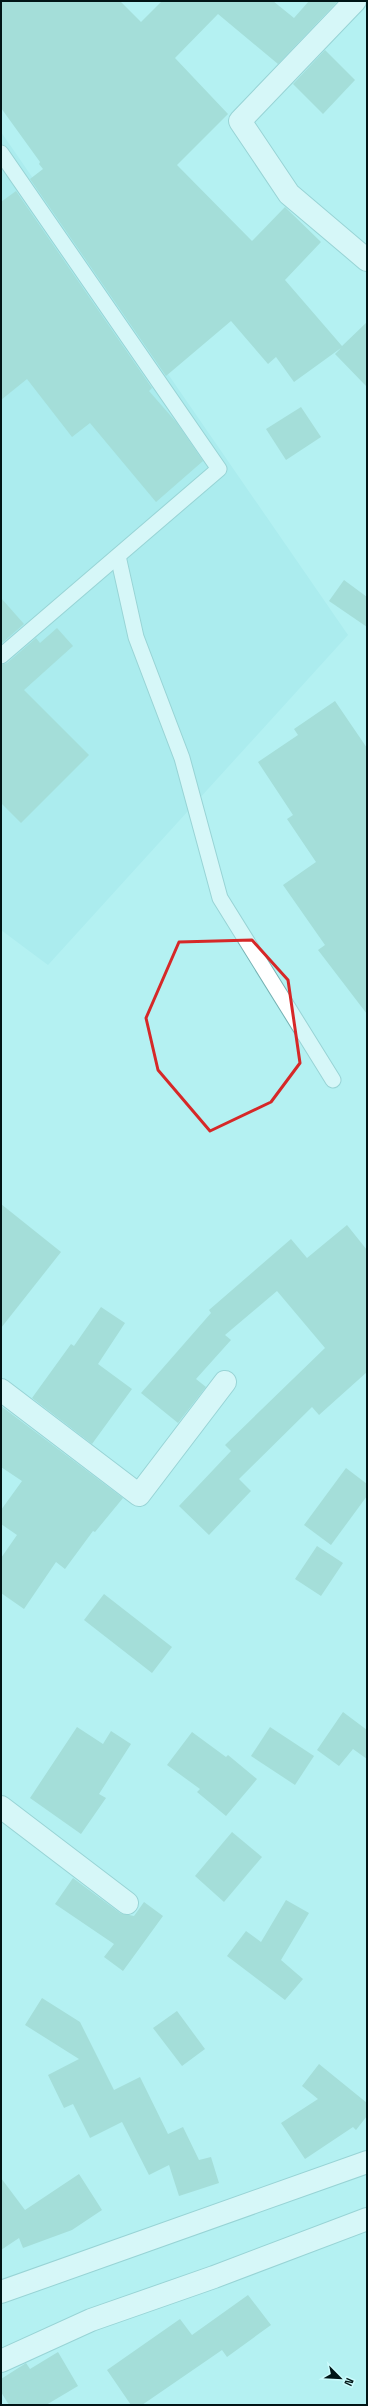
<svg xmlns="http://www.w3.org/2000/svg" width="368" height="2406" viewBox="0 0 368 2406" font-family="'Space Grotesk',sans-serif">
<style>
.built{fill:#9fe6e8}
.building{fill:#90c8ba}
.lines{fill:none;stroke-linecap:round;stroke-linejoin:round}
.lane-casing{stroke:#75b1b2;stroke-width:17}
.street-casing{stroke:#75b1b2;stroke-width:24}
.lane{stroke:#fff;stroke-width:15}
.street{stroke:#fff;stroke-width:22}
.marked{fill:none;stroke:#d62828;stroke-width:3;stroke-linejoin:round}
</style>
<rect width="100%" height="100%" fill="#b4f1f2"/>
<polygon class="built" points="1,132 348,635 48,965 1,930"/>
<g class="building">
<polygon points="1,1 120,1 141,22 162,1 273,1 294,18 309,1 338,1 278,64 218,14 175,58 228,114 177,165 252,241 285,207 321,242 285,280 342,346 367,322 367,387 335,354 341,348 294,382 276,357 268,364 231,321 166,376 30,179 43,169 39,164 40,162 1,108"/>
<polygon points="325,50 355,80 323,114 293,84"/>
<polygon points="16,191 152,388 149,391 177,423 203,461 156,502 90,423 72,437 27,379 1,400 1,202"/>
<polygon points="301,407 321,437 286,460 266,429"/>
<polygon points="344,580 367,597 367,627 329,601"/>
<polygon points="1,598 24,624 1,644"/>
<polygon points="57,628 73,646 24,690 89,755 21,823 1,803 1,665 7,663 36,638 40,643"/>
<polygon points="335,701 367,748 367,1014 318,950 325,945 283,885 316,862 287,819 293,815 258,762 298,735 294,729"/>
<polygon points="1,1204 61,1252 1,1328"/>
<polygon points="347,1225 367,1250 367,1372 319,1415 312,1407 239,1479 251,1491 209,1535 179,1506 231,1451 225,1445 325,1348 277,1291 225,1335 231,1340 196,1379 206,1387 178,1423 141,1393 211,1313 209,1310 291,1239 307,1258"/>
<polygon points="101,1307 125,1323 98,1364 132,1389 92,1444 32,1398 71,1344 74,1346"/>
<polygon points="1,1406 123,1498 95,1532 93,1531 65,1569 56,1562 24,1609 1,1593 1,1558 17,1535 1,1524 1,1510 22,1481 1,1467"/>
<polygon points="346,1468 367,1484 367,1496 331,1545 304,1525"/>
<polygon points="317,1546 343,1563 321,1596 295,1579"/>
<polygon points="104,1594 172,1647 152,1673 84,1620"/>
<polygon points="343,1712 367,1730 367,1759 353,1749 339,1766 317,1750"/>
<polygon points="77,1727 103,1744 111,1731 131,1744 99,1794 106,1798 81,1834 30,1798"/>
<polygon points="270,1727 314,1756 295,1785 251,1756"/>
<polygon points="192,1732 226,1757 228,1755 257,1779 226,1816 197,1792 200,1789 167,1765"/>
<polygon points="232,1832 262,1857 224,1902 195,1876"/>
<polygon points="73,1878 120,1913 134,1916 144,1902 163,1916 123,1971 104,1957 114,1944 55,1904"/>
<polygon points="286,1900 309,1913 281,1960 303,1979 285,2000 227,1956 246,1931 261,1942"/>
<polygon points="42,1998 80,2022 114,2090 140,2077 168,2134 183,2127 199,2160 211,2157 219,2183 179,2196 169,2165 149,2175 122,2122 90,2138 73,2104 64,2108 48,2075 79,2059 25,2025"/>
<polygon points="177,2011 205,2049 182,2066 153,2028"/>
<polygon points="319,2064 367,2103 367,2116 356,2130 353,2127 305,2159 281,2123 318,2099 302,2086"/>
<polygon points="79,2174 102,2210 72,2230 23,2248 19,2238 1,2250 1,2178 25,2210"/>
<polygon points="248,2295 271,2325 227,2357 222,2350 142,2405 131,2405 107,2370 180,2319 192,2335"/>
<polygon points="58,2352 78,2386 46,2405 9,2405 1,2392 1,2379 23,2365 26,2363 30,2369"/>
</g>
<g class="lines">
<defs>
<g id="lane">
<polyline points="1,153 219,469 1,656"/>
<polyline points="118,556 136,637 182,758 220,898 333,1080"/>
</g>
<g id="street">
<polyline points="355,1 240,121 289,194 367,260"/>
<polyline points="1,1390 139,1495 225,1382"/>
<polyline points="1,1807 127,1903"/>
<polyline points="1,2292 367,2162"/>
<polyline points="1,2361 91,2320 214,2277 367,2219"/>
</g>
</defs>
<use href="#lane" class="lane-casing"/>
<use href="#street" class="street-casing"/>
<use href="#lane" class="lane"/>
<use href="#street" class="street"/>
</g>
<path d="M0 0H368V2406H0ZM252 940 288 980 300 1063 271 1102 210 1131 158 1070 146 1018 179 942Z" fill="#b4f1f2" fill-opacity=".55" fill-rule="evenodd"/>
<path class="marked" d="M252 940 288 980 300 1063 271 1102 210 1131 158 1070 146 1018 179 942Z"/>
<rect width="368" height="2406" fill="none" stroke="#001516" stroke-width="4"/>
<g transform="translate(340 2378) rotate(114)" stroke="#cbfcfd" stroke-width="3" paint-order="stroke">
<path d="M0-3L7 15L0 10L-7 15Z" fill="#001516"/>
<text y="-6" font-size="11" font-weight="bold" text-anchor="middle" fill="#001516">N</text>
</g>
</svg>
